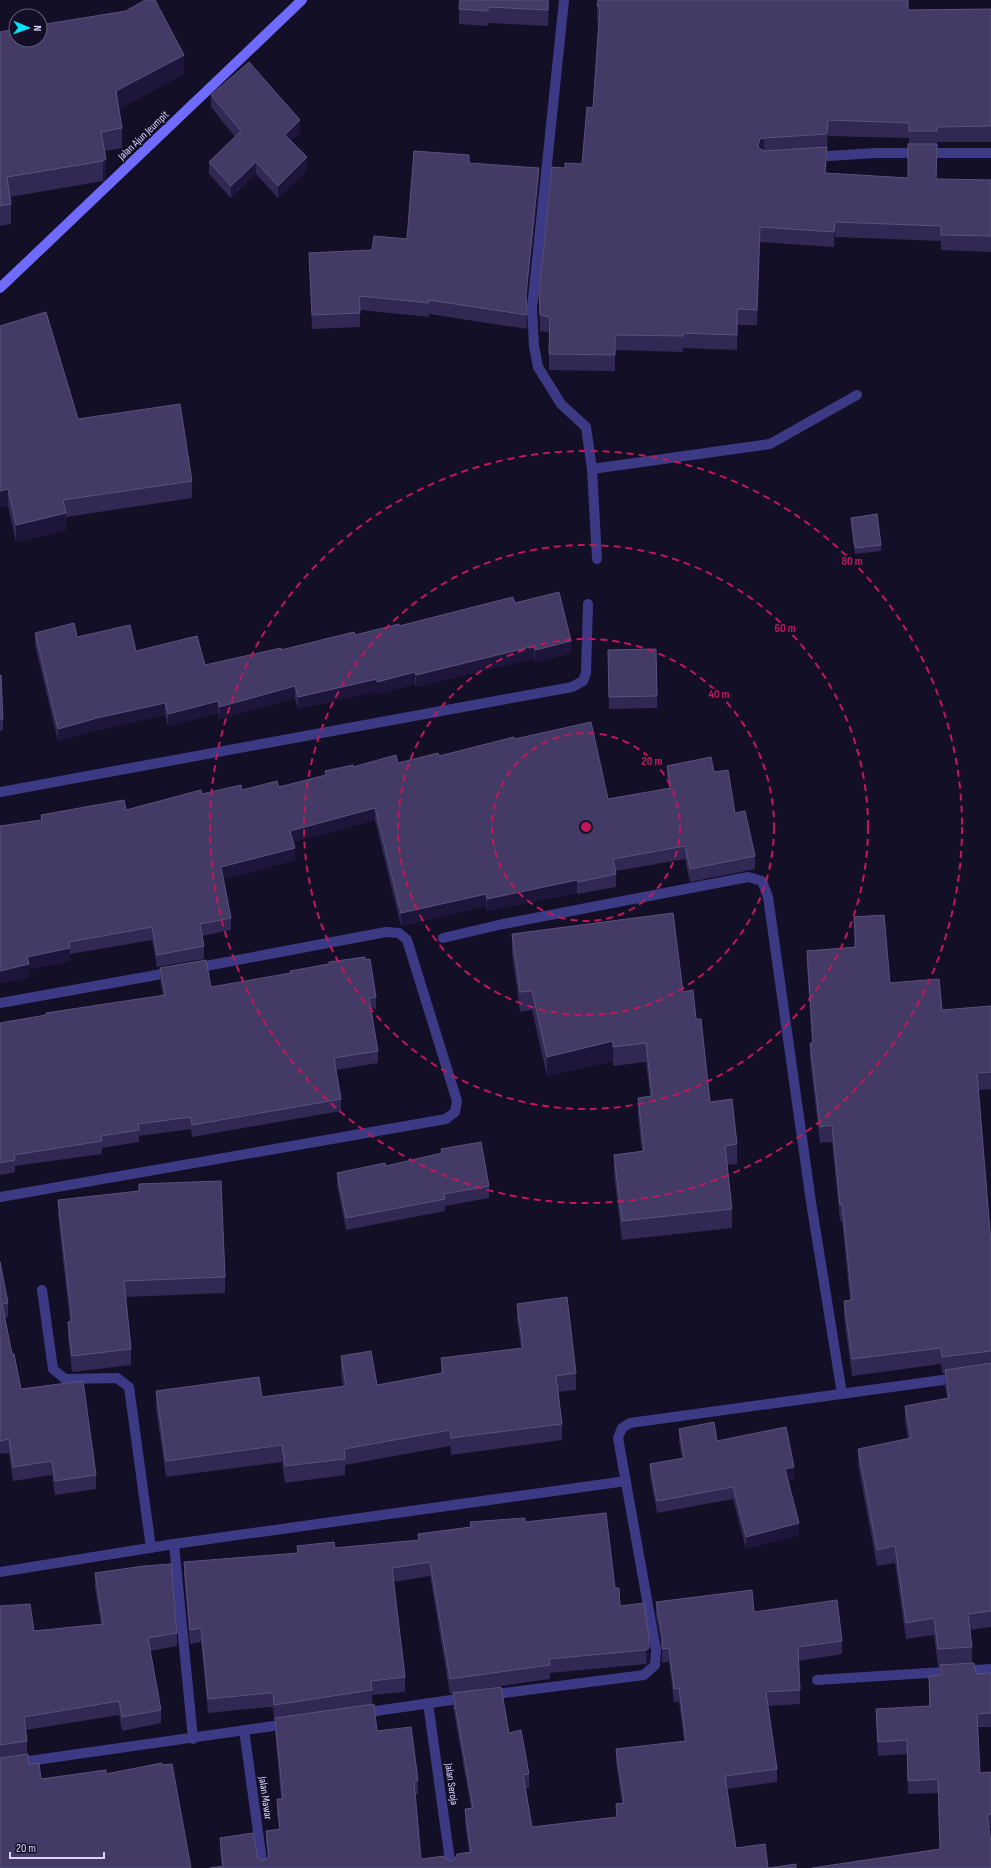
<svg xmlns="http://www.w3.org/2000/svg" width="991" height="1868" viewBox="0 0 991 1868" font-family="'Sofia Sans Condensed',sans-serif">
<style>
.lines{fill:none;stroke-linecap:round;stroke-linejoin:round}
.lane{stroke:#3d3a85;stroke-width:10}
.street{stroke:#3d3a85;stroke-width:10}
.secondary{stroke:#6f6bff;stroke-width:10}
.wall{fill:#312854;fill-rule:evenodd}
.shaded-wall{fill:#1d163a}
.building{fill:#433a66;stroke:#5a527e}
.ring{fill:none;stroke:#c2185b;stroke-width:2;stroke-dasharray:7 5}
.labels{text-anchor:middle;stroke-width:3.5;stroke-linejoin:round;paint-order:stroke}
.street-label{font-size:11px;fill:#d9d4ff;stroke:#130f26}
.centre{fill:#c2185b;stroke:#130f26;stroke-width:2}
.ring-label{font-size:12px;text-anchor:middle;font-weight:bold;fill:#c2185b;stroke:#130f26;stroke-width:3.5;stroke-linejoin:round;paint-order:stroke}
</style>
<rect width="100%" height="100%" fill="#130f26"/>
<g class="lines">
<g class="lane">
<polyline points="592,469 770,444 857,395"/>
<polyline points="817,1680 991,1669"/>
</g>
<g class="street">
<polyline points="564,0 532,308 534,346 538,367 561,404 586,427 592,469 597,559"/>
<polyline points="813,157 875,153 991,153"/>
<polyline points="0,792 572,687 583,681 586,673 588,604"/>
<polyline points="443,938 503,924 748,877 762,881 768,897 811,1202 842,1394"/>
<polyline points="0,1003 173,972"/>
<polyline points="0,1197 446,1119 455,1112 457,1101 407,940 399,933 386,932 195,968"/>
<polyline points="42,1290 53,1369 65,1379 117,1378 129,1387 151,1548"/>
<polyline points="174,1544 193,1739"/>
<polyline points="0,1572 174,1544 626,1481"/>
<polyline points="489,1695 644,1675 655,1665 656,1650 618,1438 622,1428 630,1423 957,1378"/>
<polyline points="428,1703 451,1868"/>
<polyline points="362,1713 465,1698"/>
<polyline points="244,1730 263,1868"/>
<polyline points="0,1765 287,1724"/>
</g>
<polyline class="secondary" points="0,288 302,0"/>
</g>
<g class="wall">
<polygon points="549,0 548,26 488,23 488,26 459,24 459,9"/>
<path d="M597 6 909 10 991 9V142H937L936 179 991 180V252L941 250V241L835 237 834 247 760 242 757 325H737V350L683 348V352L615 350V371L549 370V332L540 331 539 293 565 168 582 164 593 108 599 22H597ZM828 136 909 138 908 178 826 173 827 150V149Z"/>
<polygon points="0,32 184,74 119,109 122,128 122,148 104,151 106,178 103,181 10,197 11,204 11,224 0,226"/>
<polygon points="211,95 300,132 291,141 307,170 278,198 256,174 231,198 209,174 209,162 235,137 211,107"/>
<polygon points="469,163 539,182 526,303 527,329 429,314 429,317 360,310 360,327 312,329 309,253 372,250 407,239"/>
<polygon points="0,326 78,419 192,481 192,498 66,517 66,530 16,542 8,506"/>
<polygon points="851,518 881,545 881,551 855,554 851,524"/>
<polygon points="515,603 571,653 535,662 534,658 416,687 415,684 377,694 377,691 298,709 295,698 219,719 218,713 168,726 165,715 97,730 58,741 35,645 35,633 77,637 136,651 205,665"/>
<polygon points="608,662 657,696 657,708 609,709"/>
<polygon points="0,676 3,719 3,731 0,731"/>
<polygon points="515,739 608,799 669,789 667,778 667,766 714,772 735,813 755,856 755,869 690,882 685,859 616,871 616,887 578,894 577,893 487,911 486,906 401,926 375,820 293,842 295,860 224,879 231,918 231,930 202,936 204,946 204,959 157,967 152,940 70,954 70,961 29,969 29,977 0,983 0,826 41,820 41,815 126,810 202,794 279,787 325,775 325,771 353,767 398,763 439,756"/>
<polygon points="854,917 890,983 942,1010 991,1006 991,1089 978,1090 991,1243 991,1627 970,1630 972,1647 972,1663 976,1674 991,1673 991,1727 978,1727 980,1773 991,1772 991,1828 989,1828 940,1849 938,1793 908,1794 907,1754 878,1756 876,1722 876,1709 929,1706 929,1676 940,1675 940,1666 938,1666 934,1635 906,1639 895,1563 877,1566 858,1465 858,1449 908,1439 905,1422 905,1406 947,1398 945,1386 945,1373 942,1373 941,1364 852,1376 844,1317 844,1301 850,1300 842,1221 840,1221 832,1142 820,1143 810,1059 810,1043 812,1043 807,967 807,951 854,947"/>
<polygon points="512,934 683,992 696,1019 710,1102 737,1144 737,1164 727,1165 732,1209 732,1228 622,1240 614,1175 614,1155 642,1152 638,1117 638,1098 650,1096 646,1062 613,1066 613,1061 547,1076 532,1010 520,1012 512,953"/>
<polygon points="365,960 376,997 376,1009 371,1009 378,1051 378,1063 336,1070 341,1099 341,1111 192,1137 191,1129 139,1136 139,1142 102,1148 102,1154 15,1166 15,1172 0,1175 0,1023 163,995 160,980 160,968 211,987"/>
<polygon points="441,1149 489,1186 489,1198 445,1206 445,1211 346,1230 337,1185 337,1173 386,1166 441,1154"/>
<polygon points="58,1200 225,1277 225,1293 126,1297 131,1349 131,1365 72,1372 68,1338 68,1322 70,1322 58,1216"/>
<polygon points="0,1262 8,1303 8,1317 5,1318 12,1354 21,1389 96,1475 96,1489 55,1495 52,1475 13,1481 9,1453 0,1454"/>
<polygon points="517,1304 576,1373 576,1390 558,1392 562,1424 562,1440 451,1455 450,1446 345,1465 345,1475 285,1483 282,1462 166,1477 156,1408 156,1391 262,1397 343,1386 341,1373 341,1356 377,1385 441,1373 441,1358 521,1348 517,1320"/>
<polygon points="679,1429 717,1441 794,1479 788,1480 799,1535 746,1549 733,1499 657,1513 650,1476 650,1464 682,1458 679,1441"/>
<path d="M470 1522H525L615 1588 620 1606 649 1650V1662L646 1664 550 1673V1679L481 1689 509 1733 529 1774V1788H526L532 1827 616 1817V1804L622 1803 616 1763V1749L684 1741 679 1702H674L669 1662 662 1663V1646L656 1616V1602L754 1612 842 1641V1654L798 1661 800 1690V1704L768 1706 777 1769V1782L727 1789 736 1848 768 1868 222 1866 220 1851V1838L263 1861 268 1858 266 1844V1831L279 1829 277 1813V1799H281L275 1732V1719H274L273 1708 269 1707 208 1713 201 1642 190 1644 184 1576V1562L297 1553V1546L335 1548 418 1540V1534L470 1527ZM430 1576 450 1694 453 1693V1706L471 1808 465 1809V1823L469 1852 452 1861 446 1859H421L415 1794H418V1780L377 1731 372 1704V1695L405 1692V1677L394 1582Z"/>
<polygon points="95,1573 177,1633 177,1646 150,1651 161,1710 161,1723 122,1731 119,1715 26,1730 27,1741 27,1754 29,1764 41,1779 106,1774 162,1765 0,1868 0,1606 34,1631 101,1624 95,1587"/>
</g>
<g class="shaded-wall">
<polygon points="548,0 549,0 548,26"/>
<polygon points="184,55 184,74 116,111 116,91"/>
<polygon points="300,120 300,132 285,147 285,135"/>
<polygon points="828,120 828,136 827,149 827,134"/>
<polygon points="764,138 764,154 758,160 758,145 760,139"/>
<polygon points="827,147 827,163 825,188 825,173"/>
<polygon points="307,157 307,170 278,198 278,186"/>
<polygon points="106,159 106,178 103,181 103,161"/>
<polygon points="256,162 256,174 231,198 231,186"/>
<polygon points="539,168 539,182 526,307 526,294"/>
<polygon points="835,222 835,237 834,247 834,232"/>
<polygon points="760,227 760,242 757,325 757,310"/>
<polygon points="8,489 8,506 0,508 0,491"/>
<polygon points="66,513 66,530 16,542 16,525"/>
<polygon points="571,641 571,653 535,662 535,650"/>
<polygon points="534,646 534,658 416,687 416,675"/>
<polygon points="415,672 415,684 377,694 377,682"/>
<polygon points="377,679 377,691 298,709 298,697"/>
<polygon points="295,686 295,698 219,719 219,707"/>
<polygon points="218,701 218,713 168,726 168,714"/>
<polygon points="165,703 165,715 97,730 58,741 58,729 97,718"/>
<polygon points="375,808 375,820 290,843 290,831"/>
<polygon points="295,848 295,860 221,880 221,867"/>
<polygon points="577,880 577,893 487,911 487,899"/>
<polygon points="486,894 486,906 401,926 401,913"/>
<polygon points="70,948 70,961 29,969 29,977 0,983 0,971 27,957"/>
<polygon points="613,1041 613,1061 547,1076 547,1057"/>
<polygon points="794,1467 794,1479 785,1481 785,1469"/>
<polygon points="799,1523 799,1535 746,1549 746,1537"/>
<polygon points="649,1636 649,1662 646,1664 646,1650"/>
</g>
<g class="building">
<polygon points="145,0 155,0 184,55 116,91 122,128 101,132 106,159 103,161 7,177 11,204 0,206 0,32 16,29 16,40 40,40 40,25 126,11"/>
<polygon points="460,0 548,0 548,10 488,7 488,11 459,9"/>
<polygon points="598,0 908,0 908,10 991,9 991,126 937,127 937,131 909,131 909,123 828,120 827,134 764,138 760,139 758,145 759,148 764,151 827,147 825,173 908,178 908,144 937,144 936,179 991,180 991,236 941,235 941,226 835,222 834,232 760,227 757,310 737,309 737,335 683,333 683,336 615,335 615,355 549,354 550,317 540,315 539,293 552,167 565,168 565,163 582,164 587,107 593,108 600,6 597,6"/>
<polygon points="249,62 300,120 285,135 307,157 278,186 256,162 231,186 209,162 241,131 211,95"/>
<polygon points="414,151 469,155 469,163 539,168 526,294 527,315 429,300 429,303 359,296 360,313 312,315 309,253 372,250 374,236 407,239"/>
<polygon points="46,312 78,419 180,404 192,481 63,500 66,513 16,525 8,489 0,491 0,326"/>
<polygon points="877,514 881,545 855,548 851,518"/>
<polygon points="559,592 571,641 535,650 534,646 416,675 415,672 377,682 377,679 298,697 295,686 219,707 218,701 168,714 165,703 97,718 58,729 35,633 74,623 77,637 130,625 136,651 197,636 205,665 281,648 281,650 354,632 355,635 399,624 399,626 513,597 515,603"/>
<polygon points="656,649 657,696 609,697 608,650"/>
<polygon points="1,675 3,719 0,719 0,676"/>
<polygon points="591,722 608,799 671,788 667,766 711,757 714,772 728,770 735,813 745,811 755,856 690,869 685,846 613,859 616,874 578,882 577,880 487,899 486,894 401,913 375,808 290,831 295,848 221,867 231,918 200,924 204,946 157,955 152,927 69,942 70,948 27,957 29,964 0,971 0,826 42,820 41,815 124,800 126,810 201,790 202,794 241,785 242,790 277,781 279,787 326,775 325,771 353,765 353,767 396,755 398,763 438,753 439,756 514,737 515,739"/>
<polygon points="673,913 683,992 693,990 696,1019 701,1019 710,1102 732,1099 737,1144 725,1146 732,1209 622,1221 614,1155 644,1151 638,1098 652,1096 646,1043 613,1047 613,1041 547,1057 532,991 520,992 512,934"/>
<polygon points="884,915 890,983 939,979 942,1010 991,1006 991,1072 977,1073 991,1243 991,1351 942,1357 941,1348 852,1359 844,1301 852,1300 842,1204 840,1205 832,1125 820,1127 810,1043 813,1043 807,951 856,947 854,917"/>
<polygon points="365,957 365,960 370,959 376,997 369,998 378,1051 334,1058 341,1099 192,1125 191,1117 138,1124 139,1130 101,1136 102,1141 14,1155 15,1160 0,1163 0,1023 46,1015 46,1013 165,995 160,968 206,960 211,987 291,973 290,971 329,964 329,962"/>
<polygon points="481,1142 489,1186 444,1194 445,1199 346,1218 337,1173 385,1163 386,1166 442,1153 441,1149"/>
<polygon points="221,1181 225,1277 124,1281 131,1349 72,1356 68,1322 72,1321 58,1200 139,1191 139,1184"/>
<polygon points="0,1262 8,1303 2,1304 12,1354 14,1354 21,1389 83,1381 96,1475 55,1481 52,1461 13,1467 9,1439 0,1441"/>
<polygon points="567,1297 576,1373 556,1376 562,1424 451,1438 450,1430 344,1449 345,1459 285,1466 282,1445 166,1461 156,1391 259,1377 262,1397 346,1386 341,1356 371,1351 377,1385 443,1373 441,1358 523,1348 517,1304"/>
<polygon points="991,1363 991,1611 968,1614 972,1647 938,1649 934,1618 906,1623 895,1546 877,1550 858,1449 911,1438 905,1406 949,1398 945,1370"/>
<polygon points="714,1422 717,1441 786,1427 794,1467 785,1469 799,1523 746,1537 733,1487 657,1501 650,1464 684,1458 679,1429"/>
<polygon points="606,1513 615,1588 619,1588 620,1606 644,1603 649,1636 649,1648 646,1650 549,1659 550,1665 450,1679 430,1562 392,1568 405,1677 371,1681 372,1690 274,1705 273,1694 269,1693 208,1699 201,1628 190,1630 184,1562 298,1553 297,1546 334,1542 335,1548 419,1540 418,1534 471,1527 470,1522 525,1518 525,1522"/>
<polygon points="171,1564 177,1633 148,1638 161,1710 122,1717 119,1701 24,1717 27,1741 0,1745 0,1606 30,1604 34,1631 103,1624 95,1573 144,1566"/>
<polygon points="752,1590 754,1612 837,1600 842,1641 798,1647 800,1690 766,1692 777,1769 725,1776 736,1848 765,1844 768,1868 796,1864 796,1868 210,1868 223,1866 220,1838 253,1833 258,1858 263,1861 269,1857 266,1831 280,1829 277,1799 283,1799 275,1718 374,1704 377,1731 411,1727 418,1780 414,1781 421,1859 445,1856 446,1859 452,1861 455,1859 457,1854 471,1852 465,1809 473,1808 453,1693 501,1687 509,1733 521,1730 529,1774 523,1775 532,1827 617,1817 616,1804 624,1803 616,1749 686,1741 679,1688 674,1689 669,1648 662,1649 662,1635 656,1602"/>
<polygon points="974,1663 976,1674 991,1673 991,1713 977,1714 980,1773 991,1772 991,1814 987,1815 991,1842 991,1868 812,1868 940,1849 938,1779 908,1781 907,1740 878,1742 876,1709 930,1706 929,1676 942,1675 940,1665"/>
<polygon points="28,1754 29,1764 39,1763 41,1779 106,1770 106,1774 162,1763 162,1765 172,1764 191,1868 0,1868 0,1758"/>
</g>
<g class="ring">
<circle cx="586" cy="827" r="94"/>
<circle cx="586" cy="827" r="188"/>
<circle cx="586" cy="827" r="282"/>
<circle cx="586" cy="827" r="376"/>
</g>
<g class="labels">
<g class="street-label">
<text transform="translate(143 135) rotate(-44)" y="4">Jalan Ajun Jeumpit</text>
<text transform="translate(452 1784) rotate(82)" y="4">Jalan Seroja</text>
<text transform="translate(266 1798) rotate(82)" y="4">Jalan Mawar</text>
</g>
</g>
<circle cx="586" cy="827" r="6" class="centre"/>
<g class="ring-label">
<text x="852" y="565">80 m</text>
<text x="785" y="632">60 m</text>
<text x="719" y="698">40 m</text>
<text x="652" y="765">20 m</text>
</g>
<g transform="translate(28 28) rotate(92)"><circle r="19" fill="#130f26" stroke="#625e7d"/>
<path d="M0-3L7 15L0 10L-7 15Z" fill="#00e5ff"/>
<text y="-6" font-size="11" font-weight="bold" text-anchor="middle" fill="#d9d4ff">N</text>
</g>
<path d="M10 1852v6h94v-6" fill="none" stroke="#d9d4ff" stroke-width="2"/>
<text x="16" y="1852" font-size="12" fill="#d9d4ff" stroke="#130f26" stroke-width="3" paint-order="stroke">20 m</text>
</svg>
